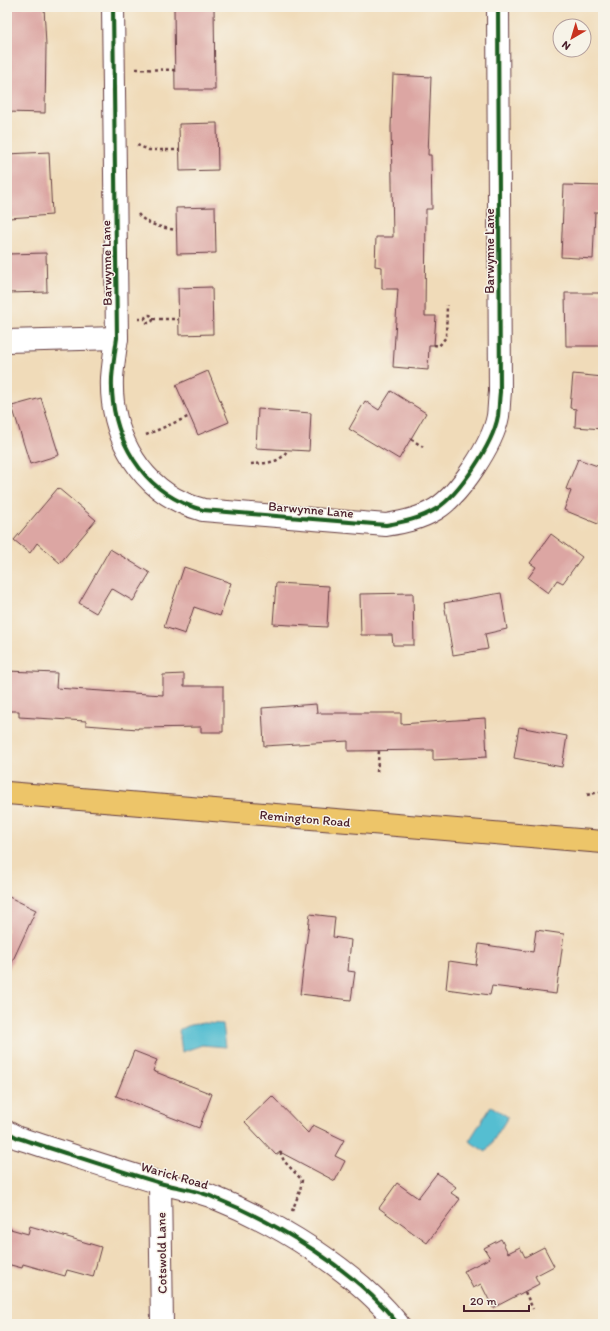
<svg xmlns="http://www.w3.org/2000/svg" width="610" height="1331" viewBox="0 0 610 1331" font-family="Itim,sans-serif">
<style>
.water{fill:#54bed1;stroke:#4f6e7e}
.building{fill:#dca6a3}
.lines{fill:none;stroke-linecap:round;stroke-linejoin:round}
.minor-casing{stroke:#633b40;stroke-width:24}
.major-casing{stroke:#633b40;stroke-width:24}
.path{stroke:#633b40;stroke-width:2.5;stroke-dasharray:3 3;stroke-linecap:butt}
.minor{stroke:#fff;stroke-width:22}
.major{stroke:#edc569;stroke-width:22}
.cycleway-casing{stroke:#f7f3e8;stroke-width:6}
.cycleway{stroke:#1b5e20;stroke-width:4}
.labels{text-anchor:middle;stroke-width:3;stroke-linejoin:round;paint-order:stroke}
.street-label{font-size:13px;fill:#4a1f2b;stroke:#f7f3e8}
</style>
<rect width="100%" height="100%" fill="#f7f3e8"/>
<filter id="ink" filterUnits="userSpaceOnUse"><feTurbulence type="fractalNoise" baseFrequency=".025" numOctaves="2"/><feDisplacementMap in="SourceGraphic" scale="8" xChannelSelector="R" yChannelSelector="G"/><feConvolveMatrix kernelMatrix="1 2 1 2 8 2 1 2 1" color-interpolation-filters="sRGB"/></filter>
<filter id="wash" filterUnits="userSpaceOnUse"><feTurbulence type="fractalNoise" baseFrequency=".012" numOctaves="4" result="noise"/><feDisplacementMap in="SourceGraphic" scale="16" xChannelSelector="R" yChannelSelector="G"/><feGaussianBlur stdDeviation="0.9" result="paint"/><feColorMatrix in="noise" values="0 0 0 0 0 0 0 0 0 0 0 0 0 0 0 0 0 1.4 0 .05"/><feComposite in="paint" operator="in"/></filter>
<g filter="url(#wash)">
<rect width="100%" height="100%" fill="#f0dbb9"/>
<g class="water">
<polygon points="204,1023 223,1024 226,1047 202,1045 182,1052 179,1030 190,1025"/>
<polygon points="491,1106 508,1117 486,1152 469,1141"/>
</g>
<g id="blocks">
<g class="building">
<polygon points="7,7 44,7 46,45 45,113 7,112"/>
<polygon points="174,7 214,7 215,90 175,90"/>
<polygon points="393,75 431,77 428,155 431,155 432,209 426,209 425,316 436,316 434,345 429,345 428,370 393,367 398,289 382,289 382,267 375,266 376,237 393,237 391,127"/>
<polygon points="217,123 218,170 180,171 179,124"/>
<polygon points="49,152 52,215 9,218 7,154"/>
<polygon points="564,185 603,186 603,212 595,212 593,259 561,257"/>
<polygon points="215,207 216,253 177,254 176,208"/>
<polygon points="46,253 47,292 7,293 7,254"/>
<polygon points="212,287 213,334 179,335 178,288"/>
<polygon points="565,293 603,293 603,346 566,346"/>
<polygon points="208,371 229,422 198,435 176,385"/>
<polygon points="573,374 603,377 603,429 575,427 576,409 570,408"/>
<polygon points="391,391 426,413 399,459 349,429 365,401 379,410"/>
<polygon points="41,398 59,455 30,464 12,406"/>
<polygon points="258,409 311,413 309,451 256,448"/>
<polygon points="578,459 603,468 603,510 598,524 564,510 571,491 566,489"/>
<polygon points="58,488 96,520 60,563 37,543 30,553 14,540"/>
<polygon points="551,534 582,557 563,583 557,580 548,593 528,578 536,567 530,563"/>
<polygon points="110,549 150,573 133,601 111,588 96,613 79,603"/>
<polygon points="184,567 231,583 220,616 194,607 185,634 164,627"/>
<polygon points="276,583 329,586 327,627 273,624"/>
<polygon points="413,593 414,645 393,645 392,635 361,635 360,594"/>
<polygon points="501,593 507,629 485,634 488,649 453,655 444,603"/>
<polygon points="7,671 57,673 56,688 163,695 163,675 184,674 184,686 223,686 223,732 201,732 201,727 138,728 138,729 86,725 86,721 19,717 19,711 7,711"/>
<polygon points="316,704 317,713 401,713 401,724 485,718 487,757 433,760 433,750 348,751 348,741 264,746 262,708"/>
<polygon points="519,727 567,736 562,767 514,758"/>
<polygon points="7,896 36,910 7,973"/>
<polygon points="310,914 335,917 333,937 351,940 348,971 355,972 351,1000 300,994"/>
<polygon points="536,930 564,934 556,994 492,986 490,995 446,989 449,961 476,965 479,944 533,952"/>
<polygon points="134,1051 157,1060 153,1071 212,1094 199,1128 116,1096"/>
<polygon points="272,1096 308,1133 313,1125 344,1140 335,1156 345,1161 335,1181 280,1152 276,1155 245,1122"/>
<polygon points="437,1173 456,1187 451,1193 460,1199 427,1243 379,1208 397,1183 418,1198"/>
<polygon points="30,1226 101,1247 93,1277 67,1270 65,1276 23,1264 22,1268 7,1264 7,1228 28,1234"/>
<polygon points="501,1239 508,1253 520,1247 525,1257 544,1247 554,1266 535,1276 539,1284 493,1308 481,1284 473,1288 464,1271 490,1258 484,1248"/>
</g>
</g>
</g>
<g filter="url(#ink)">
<use href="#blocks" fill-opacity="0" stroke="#633b40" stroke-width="1"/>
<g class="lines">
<defs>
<g id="minor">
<path d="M113 7 117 338C115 351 113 365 112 378 110 429 135 481 183 503 189 506 197 508 203 510L386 525C403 522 420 519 436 509 459 495 493 444 498 416 499 408 499 400 500 392L498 7"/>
<polyline points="7,341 117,338"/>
<path d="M7 1132 18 1138C66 1153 113 1169 160 1183 178 1188 198 1190 215 1198 278 1223 356 1271 398 1324"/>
<polyline points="160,1183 162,1324"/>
</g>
<polyline id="major" points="7,793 603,842"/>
</defs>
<use href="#minor" class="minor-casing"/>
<use href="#major" class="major-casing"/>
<g class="path">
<polyline points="136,69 175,70"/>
<polyline points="137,145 149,150 179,150"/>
<path d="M138 214C147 225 163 228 177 230"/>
<circle cx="149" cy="319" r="4"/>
<polyline points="138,319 145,319"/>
<polyline points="153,319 178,319"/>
<polyline points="434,345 439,346 446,337 447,305"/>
<polyline points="146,435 190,416"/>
<polyline points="411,439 423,447"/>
<path d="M251 464C264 463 281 464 287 450"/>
<polyline points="377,772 379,751"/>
<polyline points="587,795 603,791"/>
<polyline points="280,1152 284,1161 302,1180 300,1191 292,1211"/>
<polyline points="525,1292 533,1309"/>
</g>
<use href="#minor" class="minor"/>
<use href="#major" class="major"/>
<defs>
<g id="cycleway">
<path d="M113 7 117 338C115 351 113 365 112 378 110 429 135 481 183 503 189 506 197 508 203 510L386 525C403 522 420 519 436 509 459 495 493 444 498 416 499 408 499 400 500 392L498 7"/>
<path d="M7 1132 18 1138C66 1153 113 1169 160 1183 178 1188 198 1190 215 1198 278 1223 356 1271 398 1324"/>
</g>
</defs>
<use href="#cycleway" class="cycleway-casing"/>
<use href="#cycleway" class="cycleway"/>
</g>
</g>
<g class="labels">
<g class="street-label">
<text transform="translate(489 251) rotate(-90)" y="5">Barwynne Lane</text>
<text transform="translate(106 263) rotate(-91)" y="5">Barwynne Lane</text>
<text transform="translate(311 509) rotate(5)" y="5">Barwynne Lane</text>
<text transform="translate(305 818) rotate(5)" y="5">Remington Road</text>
<text transform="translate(175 1175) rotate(16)" y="5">Warick Road</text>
<text transform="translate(161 1253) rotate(-91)" y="5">Cotswold Lane</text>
</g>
</g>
<rect width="610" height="1331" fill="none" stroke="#f7f3e8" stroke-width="24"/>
<g transform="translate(572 38) rotate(218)"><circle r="19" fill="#f7f3e8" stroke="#b29e9c"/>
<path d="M0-3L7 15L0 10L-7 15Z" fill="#c8321e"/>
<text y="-6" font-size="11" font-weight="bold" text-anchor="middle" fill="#4a1f2b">N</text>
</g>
<path d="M464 1305v6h65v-6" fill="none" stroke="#4a1f2b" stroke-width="2"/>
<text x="470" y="1305" font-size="12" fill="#4a1f2b" stroke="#f7f3e8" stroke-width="3" paint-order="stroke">20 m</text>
</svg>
